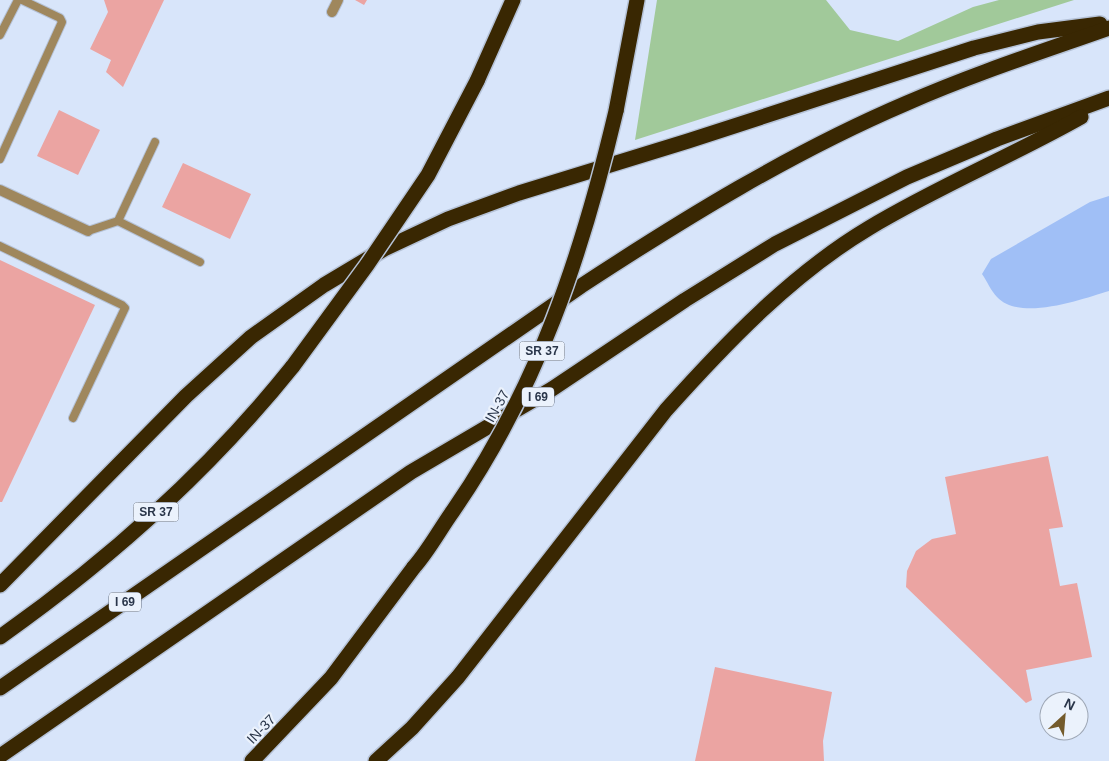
<svg xmlns="http://www.w3.org/2000/svg" width="1109" height="761" viewBox="0 0 1109 761" font-family="Arial,sans-serif">
<style>
.green{fill:#a1c99a}
.water{fill:#a0bff6}
.building{fill:#eba4a2}
.lines{fill:none;stroke-linecap:round;stroke-linejoin:round}
.service-casing{stroke:#b5c2d7;stroke-width:10}
.minor-casing{stroke:#b5c2d7;stroke-width:12}
.motorway-casing{stroke:#b5c2d7;stroke-width:18}
.service{stroke:#9f875d;stroke-width:8}
.minor{stroke:#9f875d;stroke-width:10}
.motorway{stroke:#392702;stroke-width:15}
.motorway-bridge-casing{stroke:#b5c2d7;stroke-width:18;stroke-linecap:butt}
.motorway-bridge{stroke:#392702;stroke-width:15}
.labels{text-anchor:middle;stroke-width:4.5;stroke-linejoin:round;paint-order:stroke}
.shield{fill:#ebf2fc;stroke:#646e7f;stroke-width:1}
.shield-label{font-size:12px;font-weight:bold;fill:#2a364a}
.street-label{font-size:14px;fill:#2a364a;stroke:#ebf2fc}
</style>
<rect width="100%" height="100%" fill="#d8e5fa"/>
<polygon class="green" points="657,0 826,0 850,30 898,41 973,7 999,0 1074,0 635,140"/>
<path class="water" d="M1109 196V291C1082 299 1020 322 997 297 991 291 987 281 982 274L991 259 1090 202Z"/>
<g class="building">
<polygon points="104,0 164,0 123,87 106,72 111,60 90,49 108,12"/>
<polygon points="355,0 367,0 364,5"/>
<polygon points="59,110 100,130 78,175 37,156"/>
<polygon points="183,163 251,194 230,239 162,207"/>
<polygon points="0,260 95,305 2,502 0,502"/>
<polygon points="1048,456 1063,527 1049,529 1060,586 1077,583 1092,657 1026,670 1032,700 1026,703 906,587 907,571 916,551 932,539 956,534 945,477"/>
<polygon points="715,667 832,692 823,741 824,761 695,761"/>
</g>
<g class="lines">
<defs>
<g id="service">
<polyline points="0,35 18,0"/>
<polyline points="0,159 62,22 60,18 22,0"/>
<polyline points="118,221 200,262"/>
<polyline points="88,231 118,221 155,142"/>
<polyline points="0,246 122,305 125,308 73,418"/>
</g>
<g id="minor">
<polyline points="332,12 338,0"/>
<polyline points="0,190 88,231"/>
</g>
<g id="motorway">
<polyline points="477,81 513,0"/>
<polyline points="616,111 637,0"/>
<polyline points="0,585 186,396 251,337 324,285 384,249 448,219 519,193 688,141 974,48 1038,32 1100,24"/>
<path d="M0 637C109 560 209 471 293 366"/>
<path d="M0 688 581 286C685 218 792 152 907 103 973 74 1041 52 1109 28"/>
<polyline points="0,756 411,472 552,389 685,300 775,244 907,177 997,139 1109,98"/>
<polyline points="252,761 331,678 414,567"/>
<path d="M376 761 412 728 458 677 666 410C726 343 792 274 869 228 937 187 1012 156 1081 117"/>
</g>
</defs>
<use href="#service" class="service-casing"/>
<use href="#minor" class="minor-casing"/>
<use href="#motorway" class="motorway-casing"/>
<use href="#service" class="service"/>
<use href="#minor" class="minor"/>
<use href="#motorway" class="motorway"/>
<defs>
<g id="motorway-bridge">
<polyline points="293,366 367,265 428,175 477,81"/>
<path d="M414 567C429 550 440 529 453 511 538 388 582 255 616 111"/>
</g>
</defs>
<use href="#motorway-bridge" class="motorway-bridge-casing"/>
<use href="#motorway-bridge" class="motorway-bridge"/>
</g>
<g class="labels">
<g class="shield">
<rect x="519.5" y="341.5" width="45" height="19" rx="4"/>
<rect x="522" y="387.5" width="32" height="19" rx="4"/>
<rect x="133.5" y="502.5" width="45" height="19" rx="4"/>
<rect x="109" y="592.5" width="32" height="19" rx="4"/>
</g>
<g class="shield-label">
<text x="542" y="355">SR 37</text>
<text x="538" y="401">I 69</text>
<text x="156" y="516">SR 37</text>
<text x="125" y="606">I 69</text>
</g>
<g class="street-label">
<text transform="translate(497 406) rotate(-61)" y="5">IN-37</text>
<text transform="translate(261 729) rotate(-46)" y="5">IN-37</text>
</g>
</g>
<g transform="translate(1064 716) rotate(26)"><circle r="24" fill="#ebf2fc" stroke="#9ea7b5"/>
<path d="M0-4L9 19L0 12L-9 19Z" fill="#745b2c"/>
<text y="-8" font-size="14" font-weight="bold" text-anchor="middle" fill="#2a364a">N</text>
</g>
</svg>
